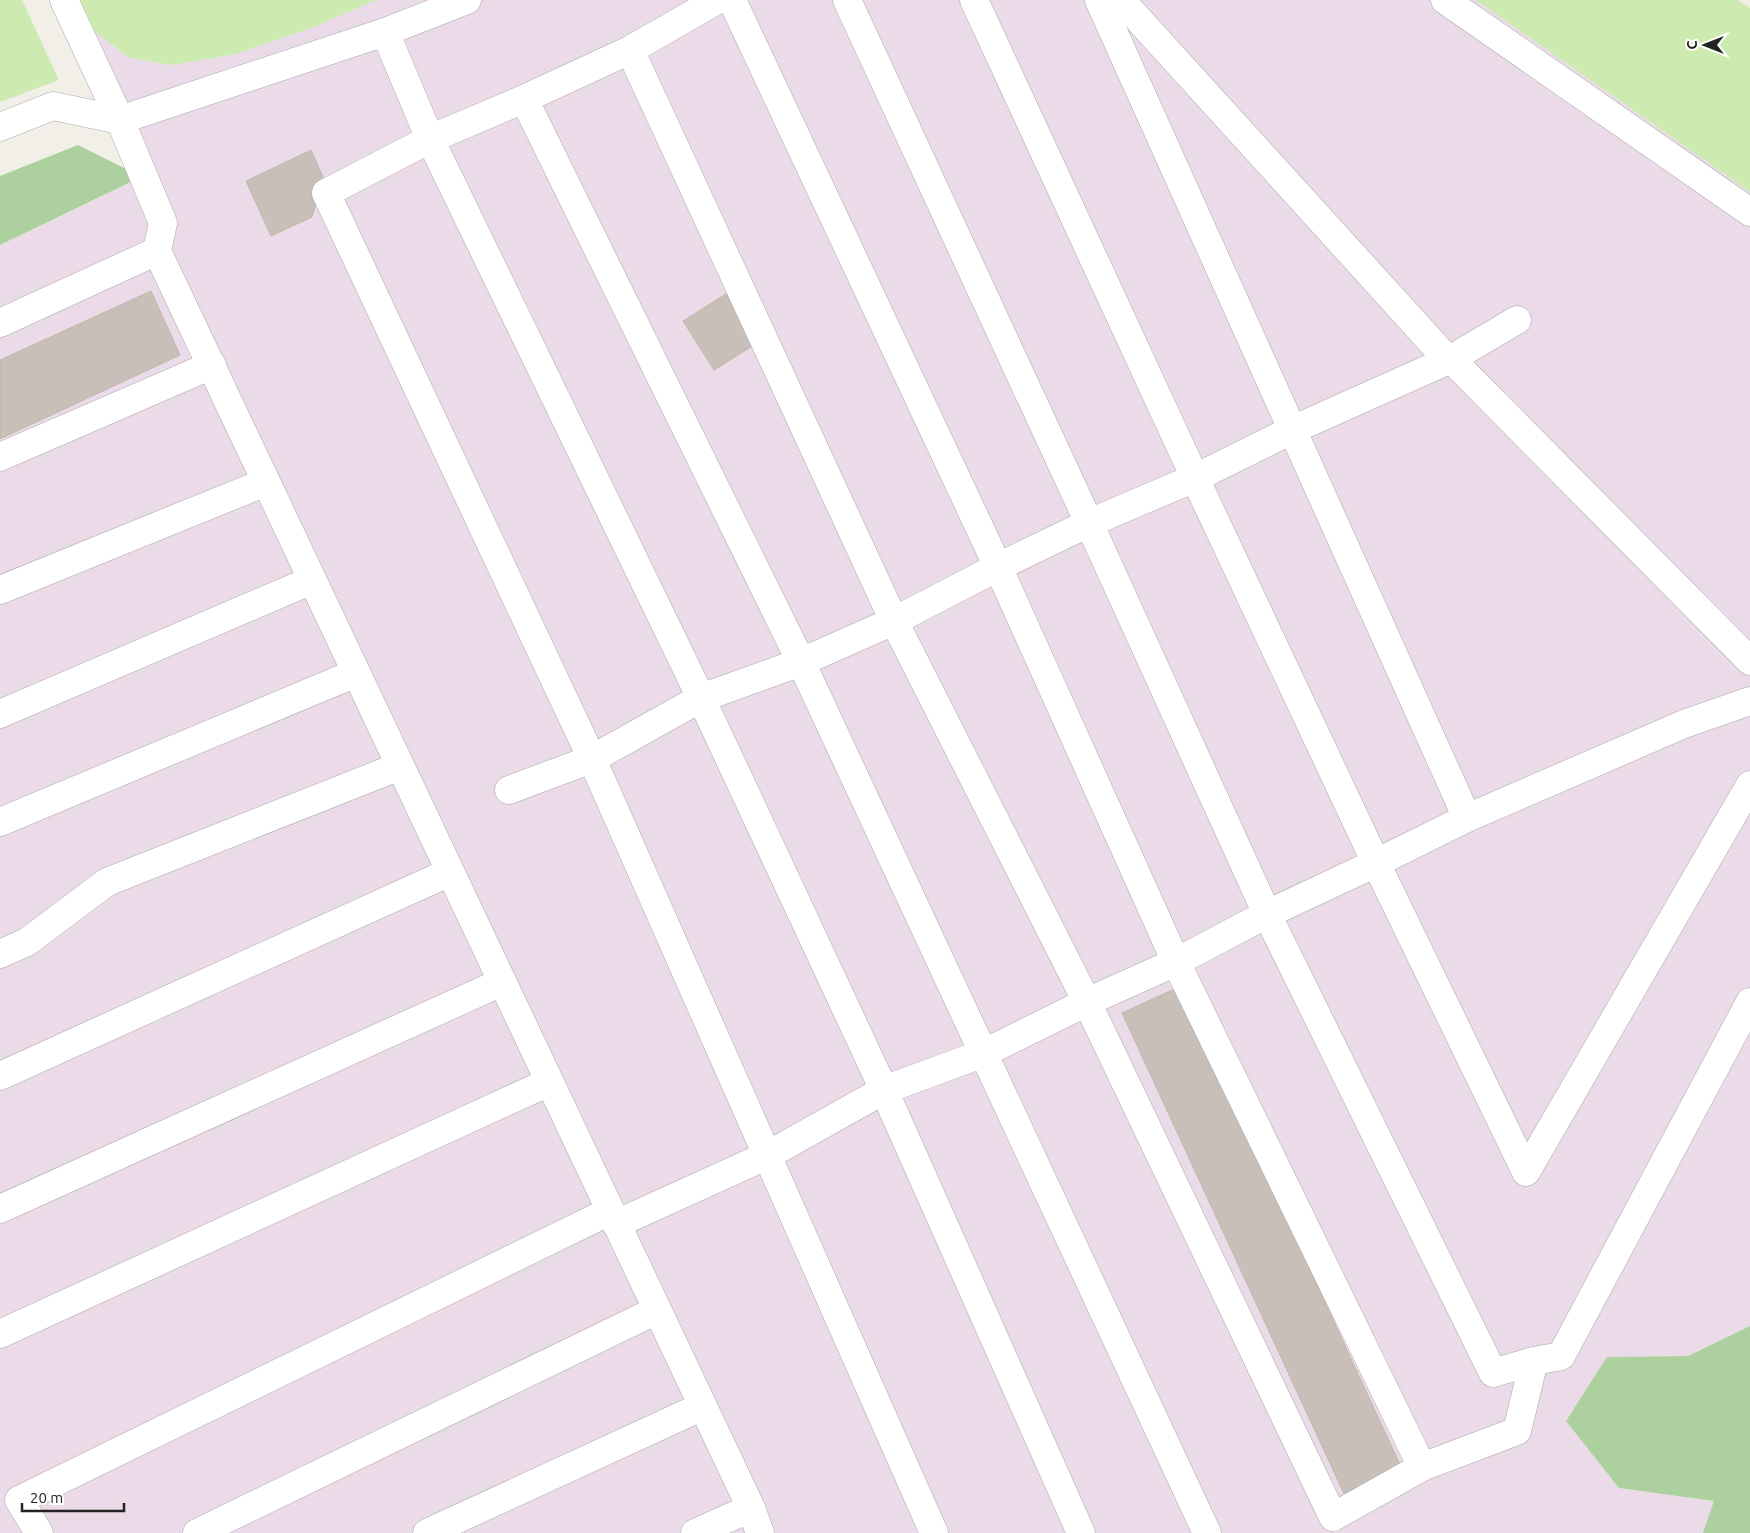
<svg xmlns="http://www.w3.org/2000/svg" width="1750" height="1533" viewBox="0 0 1750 1533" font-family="Ubuntu,sans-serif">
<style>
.industrial{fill:#ebdbe8}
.grass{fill:#cdebb0}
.forest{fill:#add19e}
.building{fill:#c7bfb8;stroke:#c4b6ab}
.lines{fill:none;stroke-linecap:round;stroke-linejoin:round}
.minor-casing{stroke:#a9a9a9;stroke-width:29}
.minor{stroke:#fff;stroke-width:28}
</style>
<rect width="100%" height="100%" fill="#f2efe9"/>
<polygon class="industrial" points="376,0 1476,0 1750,192 1750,1326 1688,1356 1607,1357 1619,1488 1715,1501 1703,1533 0,1533 0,245 153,172 95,32 130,58 173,65 236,54 314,27"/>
<g class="grass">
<polygon points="0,0 22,0 59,80 0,102"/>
<polygon points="80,0 376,0 314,27 236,54 173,65 130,58 95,32"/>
<polygon points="1476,0 1738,0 1750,8 1750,192"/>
</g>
<g class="forest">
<polygon points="78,145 128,170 135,180 0,245 0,176"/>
<polygon points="1750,1326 1750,1533 1703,1533 1714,1501 1619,1488 1566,1421 1607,1357 1688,1356"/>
</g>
<g class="building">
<polygon points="311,150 323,177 312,217 271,236 246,181"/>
<polygon points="151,291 180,355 0,439 0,360"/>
<polygon points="726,294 757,343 714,370 683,321"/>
<polygon points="1179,987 1403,1471 1346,1498 1122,1013"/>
</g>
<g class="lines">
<defs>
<g id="minor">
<polyline points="64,0 120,120 163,223 157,251 751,1508 760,1533"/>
<polyline points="732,0 998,567 1176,962 1422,1467 1517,1431 1534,1361"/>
<polyline points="847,0 1089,523 1267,914 1493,1373 1534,1361 1561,1356 1750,1002"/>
<polyline points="974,0 1195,478 1376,863 1526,1172 1750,785"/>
<polyline points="1099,0 1467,818"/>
<polyline points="1121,0 1448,360"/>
<polyline points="1445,0 1750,212"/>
<polyline points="385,32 430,139 701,698 884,1090 1081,1533"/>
<polyline points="630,50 894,621 1087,1002 1333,1517 1422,1467"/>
<polyline points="524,99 630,50 717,0"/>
<polyline points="0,127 53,106 120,120 385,32 467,0"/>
<polyline points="0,323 157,251"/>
<polyline points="1451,359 1750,661"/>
<polyline points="0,457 212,365"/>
<polyline points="0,590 266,482"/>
<polyline points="0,714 312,580"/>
<polyline points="509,790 592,759 701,698 801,662 894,621 998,567 1089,523 1195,478 1292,430 1451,359 1517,320"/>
<polyline points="0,822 356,673"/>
<polyline points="0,954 27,942 107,882 400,766"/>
<polyline points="0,1076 450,872"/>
<polyline points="0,1209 502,982"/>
<polyline points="616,1224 768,1155 884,1090 984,1053 1087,1002 1176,962 1267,914 1376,863 1467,818 1684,724 1750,701"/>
<polyline points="0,1334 549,1082"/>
<polyline points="39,1533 19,1500 610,1211"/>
<polyline points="197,1533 657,1310"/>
<polyline points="427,1533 703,1406"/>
<polyline points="695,1533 751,1508"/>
<polyline points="934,1533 592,759 326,193 430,139 524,99 801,662 1207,1533"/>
</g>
</defs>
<use href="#minor" class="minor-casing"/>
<use href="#minor" class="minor"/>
</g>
<g transform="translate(1705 45) rotate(270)" stroke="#ffffff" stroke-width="4" paint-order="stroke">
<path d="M0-4L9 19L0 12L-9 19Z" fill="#222222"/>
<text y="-8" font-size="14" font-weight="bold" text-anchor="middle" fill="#222222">С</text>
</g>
<path d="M22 1503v8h102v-8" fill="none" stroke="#222222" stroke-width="2.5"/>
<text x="30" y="1503" font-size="15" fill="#222222" stroke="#ffffff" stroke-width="4" paint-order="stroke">20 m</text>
</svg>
